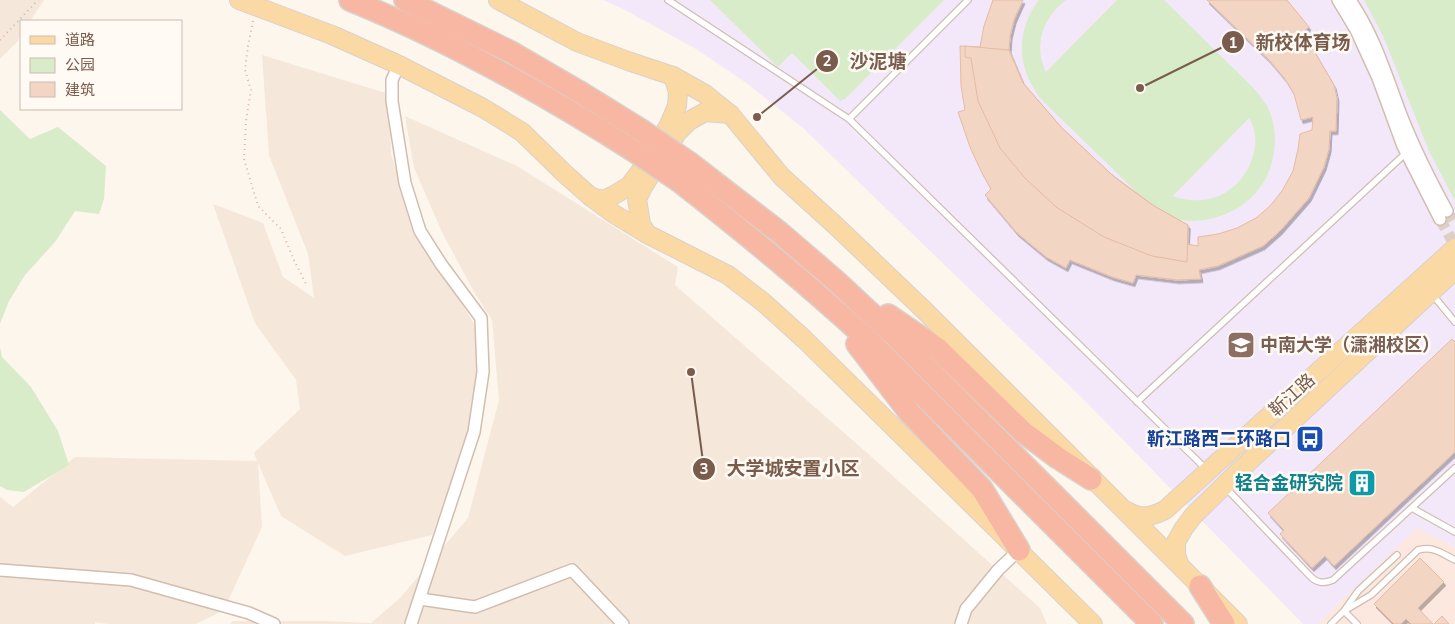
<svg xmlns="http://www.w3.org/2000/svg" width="1455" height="624" viewBox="0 0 1455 624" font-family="'Nunito Sans','Noto Sans SC',sans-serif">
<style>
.residential{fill:#f5e8da}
.commercial{fill:#fde8e0}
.education{fill:#f3e8fa}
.green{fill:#d8ecc9;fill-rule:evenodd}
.building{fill:#f3d5c3;stroke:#e6bba3;filter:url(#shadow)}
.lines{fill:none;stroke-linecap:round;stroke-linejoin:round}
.street-tunnel{stroke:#dcd0c4;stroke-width:11;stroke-dasharray:11 5.5;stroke-linecap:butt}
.lane-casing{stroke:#d1beb0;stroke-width:8}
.street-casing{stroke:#d1beb0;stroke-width:14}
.primary-casing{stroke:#dad1cd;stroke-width:20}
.highway-casing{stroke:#dad1cd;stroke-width:24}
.path{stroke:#d9b8a5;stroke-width:2;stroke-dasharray:1 4;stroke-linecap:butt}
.lane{stroke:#fff;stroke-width:5.5}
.street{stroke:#fff;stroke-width:11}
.primary{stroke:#fbd9a5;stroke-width:18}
.highway{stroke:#f7b7a3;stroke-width:21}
.highway-bridge-casing{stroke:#dad1cd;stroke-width:24;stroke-linecap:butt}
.highway-bridge{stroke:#f7b7a3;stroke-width:21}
.labels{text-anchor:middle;stroke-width:5;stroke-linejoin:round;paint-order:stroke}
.education-label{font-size:18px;font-weight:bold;fill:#785e54;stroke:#fffaf3;text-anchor:start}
.street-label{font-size:18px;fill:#7a5c4d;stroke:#fffaf3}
.transit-label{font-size:18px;font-weight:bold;fill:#164399;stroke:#fffaf3;text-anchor:end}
.culture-label{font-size:18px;font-weight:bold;fill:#0d838f;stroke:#fffaf3;text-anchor:end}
.leader{fill:none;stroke:#7a5c4d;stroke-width:2}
.callout-dot{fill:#7a5c4d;stroke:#fffaf3;stroke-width:2}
.mark-label{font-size:15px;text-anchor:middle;font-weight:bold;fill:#fff}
.callout-label{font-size:19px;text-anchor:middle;font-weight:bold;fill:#7a5c4d;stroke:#fffaf3;stroke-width:5;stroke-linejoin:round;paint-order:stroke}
</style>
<defs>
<filter id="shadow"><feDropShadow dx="2" dy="3.5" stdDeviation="0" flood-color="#0004"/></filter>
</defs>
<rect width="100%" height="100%" fill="#fdf6ec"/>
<g class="residential">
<polygon points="0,0 44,0 30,21 21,21 21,35 17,42 0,59"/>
<polygon points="262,55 389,94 391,154 417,230 477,329 480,405 432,535 345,556 281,516 258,463 262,527 224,610 196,624 108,624 95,622 95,624 0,624 0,497 13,507 75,457 257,461 254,453 300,409 296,380 255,323 213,204 263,223 283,277 314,298 308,254 269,155"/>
<polygon points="405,116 517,166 678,267 675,285 874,459 1040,608 1047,624 230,624 233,621 328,621 371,623 400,598 468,518 499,400 492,320 474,292 442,232 414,168"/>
</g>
<polygon class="commercial" points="1417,527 1455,547 1455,624 1317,624"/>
<polygon class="education" points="603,0 1455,0 1455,547 1417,528 1317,624 1303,624 1084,400 803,128 745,82 696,49 625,10"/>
<g class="green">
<polygon points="710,0 944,0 845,99 840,101 792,53 778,67"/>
<path d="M1039 0H1066C1043 17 1033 46 1046 72L1117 0H1164C1185 20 1205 41 1226 61 1240 75 1257 89 1267 106 1277 125 1277 148 1270 169 1264 186 1250 202 1234 210 1213 221 1186 226 1164 214 1144 202 1129 185 1113 169 1090 147 1067 125 1045 103 1017 74 1014 32 1039 0ZM1249 118C1256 130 1257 143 1253 156 1242 192 1208 209 1173 196Z"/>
<polygon points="1364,0 1455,0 1455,201 1429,151 1384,38"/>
<polygon points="0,110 30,139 58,127 106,166 104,199 99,214 75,211 55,242 25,275 9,301 0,324"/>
<polygon points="0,347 2,357 31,387 58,431 69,465 24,492 7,490 0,486"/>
</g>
<g class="building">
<polygon points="993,0 1023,0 1014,20 1010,36 1009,50 1023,83 1062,128 1111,174 1154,206 1188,225 1187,244 1198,246 1198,237 1218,234 1237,228 1256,218 1270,206 1282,191 1293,171 1298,149 1300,134 1312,130 1313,117 1301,120 1294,94 1285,79 1269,60 1207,0 1287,0 1309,27 1303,32 1334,85 1337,98 1336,131 1330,131 1329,149 1324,167 1309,198 1280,231 1263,246 1218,266 1199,270 1201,279 1177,280 1136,275 1133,283 1112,277 1070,260 1066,268 1046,257 1017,233 985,195 991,189 981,171 970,147 958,112 965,110 961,86 960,46 980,47 984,26"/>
<polygon points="965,46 1009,50 1023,83 1062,128 1111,174 1121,182 1154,206 1188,225 1187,262 1152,256 1104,237 1056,207 1024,177 1000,148 978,101 971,58 965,57"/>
<polygon points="1452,339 1455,342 1455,452 1334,566 1325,556 1312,568 1280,534 1284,530 1268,513"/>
<polygon points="1420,558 1444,582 1418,608 1433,624 1411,624 1406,619 1401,624 1394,624 1374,604"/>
<polygon points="1442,616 1449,624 1434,624"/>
</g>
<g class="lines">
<g class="street-tunnel">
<polyline points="1447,211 1455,225"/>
<polyline points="1440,219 1455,246"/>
</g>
<defs>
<g id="lane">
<polyline points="668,0 849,119 1207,470"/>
<polyline points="849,119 968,0"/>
<polyline points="1432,294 1455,322"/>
<polyline points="1137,402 1406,153"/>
<path d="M1225 487 1310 576C1317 583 1323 584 1333 580L1455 468"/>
<polyline points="1412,508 1455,532"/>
<path d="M1331 624 1344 611 1371 595 1418 550C1434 546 1441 553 1455 560"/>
<polyline points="1357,624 1344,611 1358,591 1397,555"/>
</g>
<g id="street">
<polyline points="1338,0 1356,30 1378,78 1403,146 1440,219"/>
<path d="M1350 0C1374 35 1386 75 1401 115 1414 148 1430 180 1447 211"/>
<polyline points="399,65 392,80 392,101 405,183 420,231 441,264 481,318 483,372 474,432 411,624"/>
<polyline points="0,570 131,580 249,613 274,624"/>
<polyline points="420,599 475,607 572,570 623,624"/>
<polyline points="961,624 966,609 998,570 1019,550"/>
</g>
<g id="primary">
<polyline points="239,0 332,35 399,65 483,108 522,132 564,173 591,197 614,214 647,234 728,275 763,302 804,339 1093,624"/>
<polyline points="498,0 577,42 628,61 673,76 705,94 730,114 782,177 835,225 924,310 1238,624"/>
<polyline points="591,197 603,200 614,195 629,186 639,173 669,125 677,106 678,92 673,76"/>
<polyline points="647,234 641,224 637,199 643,187 677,133 689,121 705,112 730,114"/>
<path d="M1127 511C1140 519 1151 517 1165 510L1455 248"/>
<polyline points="1179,564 1176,555 1176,542 1184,528 1193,516 1241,469 1455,270"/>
</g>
<g id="highway">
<path d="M350 0C449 40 541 92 631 149"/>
<polyline points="405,0 511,52 578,91 641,130"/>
<polyline points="691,164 779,232 836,281 895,336 1183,624"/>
<path d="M679 181C743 231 805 282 865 337L1152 624"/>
<polyline points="888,315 938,349 1023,432 1058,458 1091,479"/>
<polyline points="857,344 909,412 982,489 1019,550"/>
<polyline points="1200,586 1224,624"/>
</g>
</defs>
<use href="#lane" class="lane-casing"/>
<use href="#street" class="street-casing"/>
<use href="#primary" class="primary-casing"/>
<use href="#highway" class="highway-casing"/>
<g class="path">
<polyline points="253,21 248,46 245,70 251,90 246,121 244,159 258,206 281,229 293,258 306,284"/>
<polyline points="0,40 38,0"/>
</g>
<use href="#lane" class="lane"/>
<use href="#street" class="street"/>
<use href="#primary" class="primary"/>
<use href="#highway" class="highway"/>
<defs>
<g id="highway-bridge">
<polyline points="641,130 691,164"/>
<polyline points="631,149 679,181"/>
</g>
</defs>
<use href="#highway-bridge" class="highway-bridge-casing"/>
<use href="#highway-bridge" class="highway-bridge"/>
</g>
<defs>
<symbol id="university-square" viewBox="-11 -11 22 22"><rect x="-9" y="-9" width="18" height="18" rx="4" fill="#8d6e63" stroke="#fffaf3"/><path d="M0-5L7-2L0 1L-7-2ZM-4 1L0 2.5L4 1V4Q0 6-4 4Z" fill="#fff"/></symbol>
<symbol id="bus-square" viewBox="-11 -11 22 22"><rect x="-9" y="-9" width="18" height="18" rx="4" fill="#1a4fb4" stroke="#fffaf3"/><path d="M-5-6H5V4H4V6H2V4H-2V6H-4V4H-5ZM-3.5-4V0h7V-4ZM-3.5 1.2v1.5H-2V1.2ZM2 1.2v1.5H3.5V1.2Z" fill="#fff"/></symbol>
<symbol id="building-square" viewBox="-11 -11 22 22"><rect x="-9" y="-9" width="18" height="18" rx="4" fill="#0f9aa8" stroke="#fffaf3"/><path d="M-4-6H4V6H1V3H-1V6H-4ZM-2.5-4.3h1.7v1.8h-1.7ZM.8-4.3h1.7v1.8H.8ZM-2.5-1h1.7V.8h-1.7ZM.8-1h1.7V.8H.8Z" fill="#fff"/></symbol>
</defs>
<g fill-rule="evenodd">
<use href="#university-square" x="1225" y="329" width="32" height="32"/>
<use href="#bus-square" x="1294" y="423" width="32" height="32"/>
<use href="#building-square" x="1346" y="467" width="32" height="32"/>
</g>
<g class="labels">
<g class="education-label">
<text x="1260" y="351">中南大学（潇湘校区）</text>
</g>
<g class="street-label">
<text transform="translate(1292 395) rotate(-42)" y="6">靳江路</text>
</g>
<g class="transit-label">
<text x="1291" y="445">靳江路西二环路口</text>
</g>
<g class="culture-label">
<text x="1343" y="489">轻合金研究院</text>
</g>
</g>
<path class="leader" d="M1140 88L1233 42M757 117L827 61M691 372L704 469"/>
<g class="callout-dot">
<circle cx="1140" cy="88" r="5"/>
<circle cx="757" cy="117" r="5"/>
<circle cx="691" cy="372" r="5"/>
<circle cx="1233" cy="42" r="12"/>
<circle cx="827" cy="61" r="12"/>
<circle cx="704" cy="469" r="12"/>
</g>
<g class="mark-label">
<text x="1233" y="48">1</text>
<text x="827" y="66">2</text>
<text x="704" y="474">3</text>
</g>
<g class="callout-label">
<text x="1303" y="49">新校体育场</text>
<text x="878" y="68">沙泥塘</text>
<text x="793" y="475">大学城安置小区</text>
</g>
<rect x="20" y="20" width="162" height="90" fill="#fffaf3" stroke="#cabbb1"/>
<rect x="30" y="36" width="25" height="8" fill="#fbd9a5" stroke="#cabbb1"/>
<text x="65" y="45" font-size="15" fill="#7a5c4d">道路</text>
<rect x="30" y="58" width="25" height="15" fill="#d8ecc9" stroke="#cabbb1"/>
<text x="65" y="70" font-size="15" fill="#7a5c4d">公园</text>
<rect x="30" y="82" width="25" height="15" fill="#f3d5c3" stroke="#cabbb1"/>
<text x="65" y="95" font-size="15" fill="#7a5c4d">建筑</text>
</svg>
